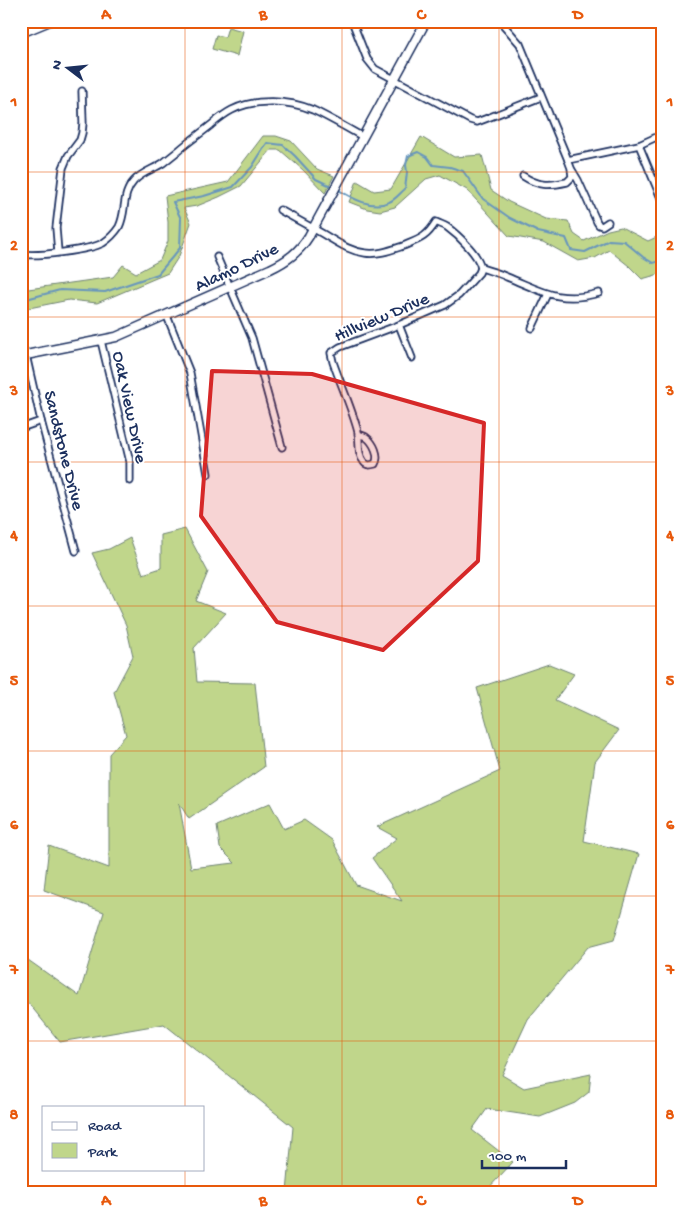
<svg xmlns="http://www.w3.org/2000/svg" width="684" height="1213" viewBox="0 0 684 1213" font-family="'Gochi Hand',sans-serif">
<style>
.green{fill:#c0d68b;stroke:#6e8274}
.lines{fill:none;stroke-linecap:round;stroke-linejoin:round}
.stream{stroke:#6796bd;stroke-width:2}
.street-casing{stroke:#1b2f5e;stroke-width:9}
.secondary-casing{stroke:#1b2f5e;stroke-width:11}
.street{stroke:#fff;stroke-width:5.5}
.secondary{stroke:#fff;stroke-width:8}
.marked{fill:#d62828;fill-opacity:0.2;stroke:#d62828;stroke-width:4;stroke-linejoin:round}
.grid{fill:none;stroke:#e8590c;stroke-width:1;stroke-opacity:0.55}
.labels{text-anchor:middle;stroke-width:4;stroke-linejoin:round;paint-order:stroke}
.street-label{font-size:18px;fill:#1b2f5e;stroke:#fff}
.neatline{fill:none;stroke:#e8590c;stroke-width:2}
.grid-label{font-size:16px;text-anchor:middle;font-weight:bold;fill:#e8590c}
</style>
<rect width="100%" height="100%" fill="#fff"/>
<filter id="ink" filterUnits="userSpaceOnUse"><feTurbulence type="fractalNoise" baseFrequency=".02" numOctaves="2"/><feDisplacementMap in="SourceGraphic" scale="10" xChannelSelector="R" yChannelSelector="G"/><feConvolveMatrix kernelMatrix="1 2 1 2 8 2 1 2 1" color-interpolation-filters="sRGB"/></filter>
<g filter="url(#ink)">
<g class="green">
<polygon points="228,27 243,31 237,56 212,49 216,35 225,37"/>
<polygon points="263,136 276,136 291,141 317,169 334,176 325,193 303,170 280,150 271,150 241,186 219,197 197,206 184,208 191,223 179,256 168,273 97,303 69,300 24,309 21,314 21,290 113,277 123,265 136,273 160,260 168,241 168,222 165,196 228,182"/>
<polygon points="421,137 454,157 482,155 491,190 509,202 546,219 568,221 574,234 584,241 608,230 621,227 648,241 663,234 663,273 642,279 629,266 609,250 595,258 578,261 544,242 509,236 467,190 440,175 426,179 395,207 380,211 367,209 349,202 357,181 374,191 391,189"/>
<polygon points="185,529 208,572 196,601 226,613 194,648 197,682 255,683 264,767 189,819 179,803 191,868 235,863 220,848 217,826 270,803 284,829 304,820 332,840 356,885 402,901 372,858 397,838 377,827 500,771 477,688 549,664 574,674 555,700 619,730 595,762 584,841 639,854 614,940 588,947 528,1019 502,1075 524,1088 591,1074 589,1092 575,1103 540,1117 487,1109 472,1130 513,1162 485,1192 287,1192 293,1127 164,1024 60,1042 21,994 21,955 79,996 104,912 44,890 49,846 109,868 109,754 126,735 114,692 133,656 126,625 92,553 109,549 130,538 143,574 161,568 161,535"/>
</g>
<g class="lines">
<g class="stream">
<path d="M337 189C352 198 371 210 389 202 395 200 400 193 405 189L407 172 406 165 408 156 418 152 427 157 433 165 450 167 463 171 483 199 510 218 538 232 566 238 571 250 585 252 609 240 624 241 643 257 653 263 663 260"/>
<polyline points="21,305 30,298 60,290 105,292 158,274 180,248 181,219 173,202 204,196 233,187 252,167 267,143 283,145 295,156 316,179 333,187"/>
</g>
<defs>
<g id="street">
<polyline points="352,21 367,59 375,69 470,120 477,122 485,119 541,97"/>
<path d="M500 21 520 44 568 160 571 168 572 177 567 182C549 186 538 186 523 176"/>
<polyline points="639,145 663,203"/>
<polyline points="568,160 639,145 663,134"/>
<polyline points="572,170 578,180 597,222 599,225 602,226 608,222"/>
<path d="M280 210C294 218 309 226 323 234 337 242 349 251 365 253 378 255 391 250 403 246 420 239 426 238 436 222 440 224 444 225 447 227 458 235 479 255 481 268"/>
<polyline points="58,252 56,228 63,168 68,156 80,140 82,133 83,123 82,91"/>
<path d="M21 254C37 257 89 250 103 243 109 239 115 233 119 227 127 211 121 195 134 181 142 172 154 169 163 163 168 159 173 155 178 151 188 142 200 134 211 125 217 120 224 114 232 110 256 98 289 100 313 110 330 118 347 128 363 137"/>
<polyline points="217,257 252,338 282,447"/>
<path d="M481 268C490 271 499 273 507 277 542 291 559 304 599 293"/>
<polyline points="167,316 190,373 208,474"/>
<polyline points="399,325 412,358"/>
<polyline points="532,328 548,294"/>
<polyline points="101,341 130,462 130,481"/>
<polyline points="26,355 41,421 76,551"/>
<polyline points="21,428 41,421"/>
<path d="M358 434C361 435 364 436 366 437 374 443 380 456 375 464 371 465 367 466 364 462 357 454 360 442 358 432 352 409 341 385 333 362L331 353 340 347 399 325 445 305 459 295 479 273 481 268"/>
</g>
<g id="secondary">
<polyline points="21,33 50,21"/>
<path d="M21 356 116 337 270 269C287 261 299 252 309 236L426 21"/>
</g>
</defs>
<use href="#street" class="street-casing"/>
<use href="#secondary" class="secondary-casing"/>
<use href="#street" class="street"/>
<use href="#secondary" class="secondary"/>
</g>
</g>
<path class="marked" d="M212 371 312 374 484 423 478 561 383 650 277 622 201 516Z"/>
<path class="grid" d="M185 21V1107M342 21V1192M499 21V1192M21 172H663M21 317H663M21 462H663M21 606H663M21 751H663M21 896H663M21 1041H663M185 1169V1192"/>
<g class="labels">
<g class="street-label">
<text transform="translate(236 266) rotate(-26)" y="6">Alamo Drive</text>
<text transform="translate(381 316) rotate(-23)" y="6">Hillview Drive</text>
<text transform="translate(131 407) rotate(78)" y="6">Oak View Drive</text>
<text transform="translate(65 450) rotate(76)" y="6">Sandstone Drive</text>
</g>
</g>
<rect width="684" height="1213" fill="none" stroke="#fff" stroke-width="55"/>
<rect x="42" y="1106" width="162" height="65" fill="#ffffff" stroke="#a4acbf"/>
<rect x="52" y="1122" width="25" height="8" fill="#ffffff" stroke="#a4acbf"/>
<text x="88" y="1130" font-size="15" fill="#1b2f5e">Road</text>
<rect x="52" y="1143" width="25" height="15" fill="#c0d68b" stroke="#a4acbf"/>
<text x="88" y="1156" font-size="15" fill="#1b2f5e">Park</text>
<g transform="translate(68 68) rotate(286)" stroke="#ffffff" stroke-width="4" paint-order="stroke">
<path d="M0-4L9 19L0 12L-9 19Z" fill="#1b2f5e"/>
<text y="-8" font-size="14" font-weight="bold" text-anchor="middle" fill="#1b2f5e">N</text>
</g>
<path d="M482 1160v8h84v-8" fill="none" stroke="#1b2f5e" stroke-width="2.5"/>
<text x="489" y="1160" font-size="15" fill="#1b2f5e" stroke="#ffffff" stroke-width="4" paint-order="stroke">100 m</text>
<rect x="28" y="28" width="628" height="1158" class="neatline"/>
<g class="grid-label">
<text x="106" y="19">A</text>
<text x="263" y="19">B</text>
<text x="421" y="19">C</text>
<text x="578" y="19">D</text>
<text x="14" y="106">1</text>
<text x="670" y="106">1</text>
<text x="14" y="250">2</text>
<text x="670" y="250">2</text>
<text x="14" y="395">3</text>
<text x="670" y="395">3</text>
<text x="14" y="540">4</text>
<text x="670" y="540">4</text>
<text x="14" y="685">5</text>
<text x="670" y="685">5</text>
<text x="14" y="829">6</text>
<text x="670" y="829">6</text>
<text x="14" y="974">7</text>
<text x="670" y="974">7</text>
<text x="14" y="1119">8</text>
<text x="670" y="1119">8</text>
<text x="106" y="1205">A</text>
<text x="263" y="1205">B</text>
<text x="421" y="1205">C</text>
<text x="578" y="1205">D</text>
</g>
</svg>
